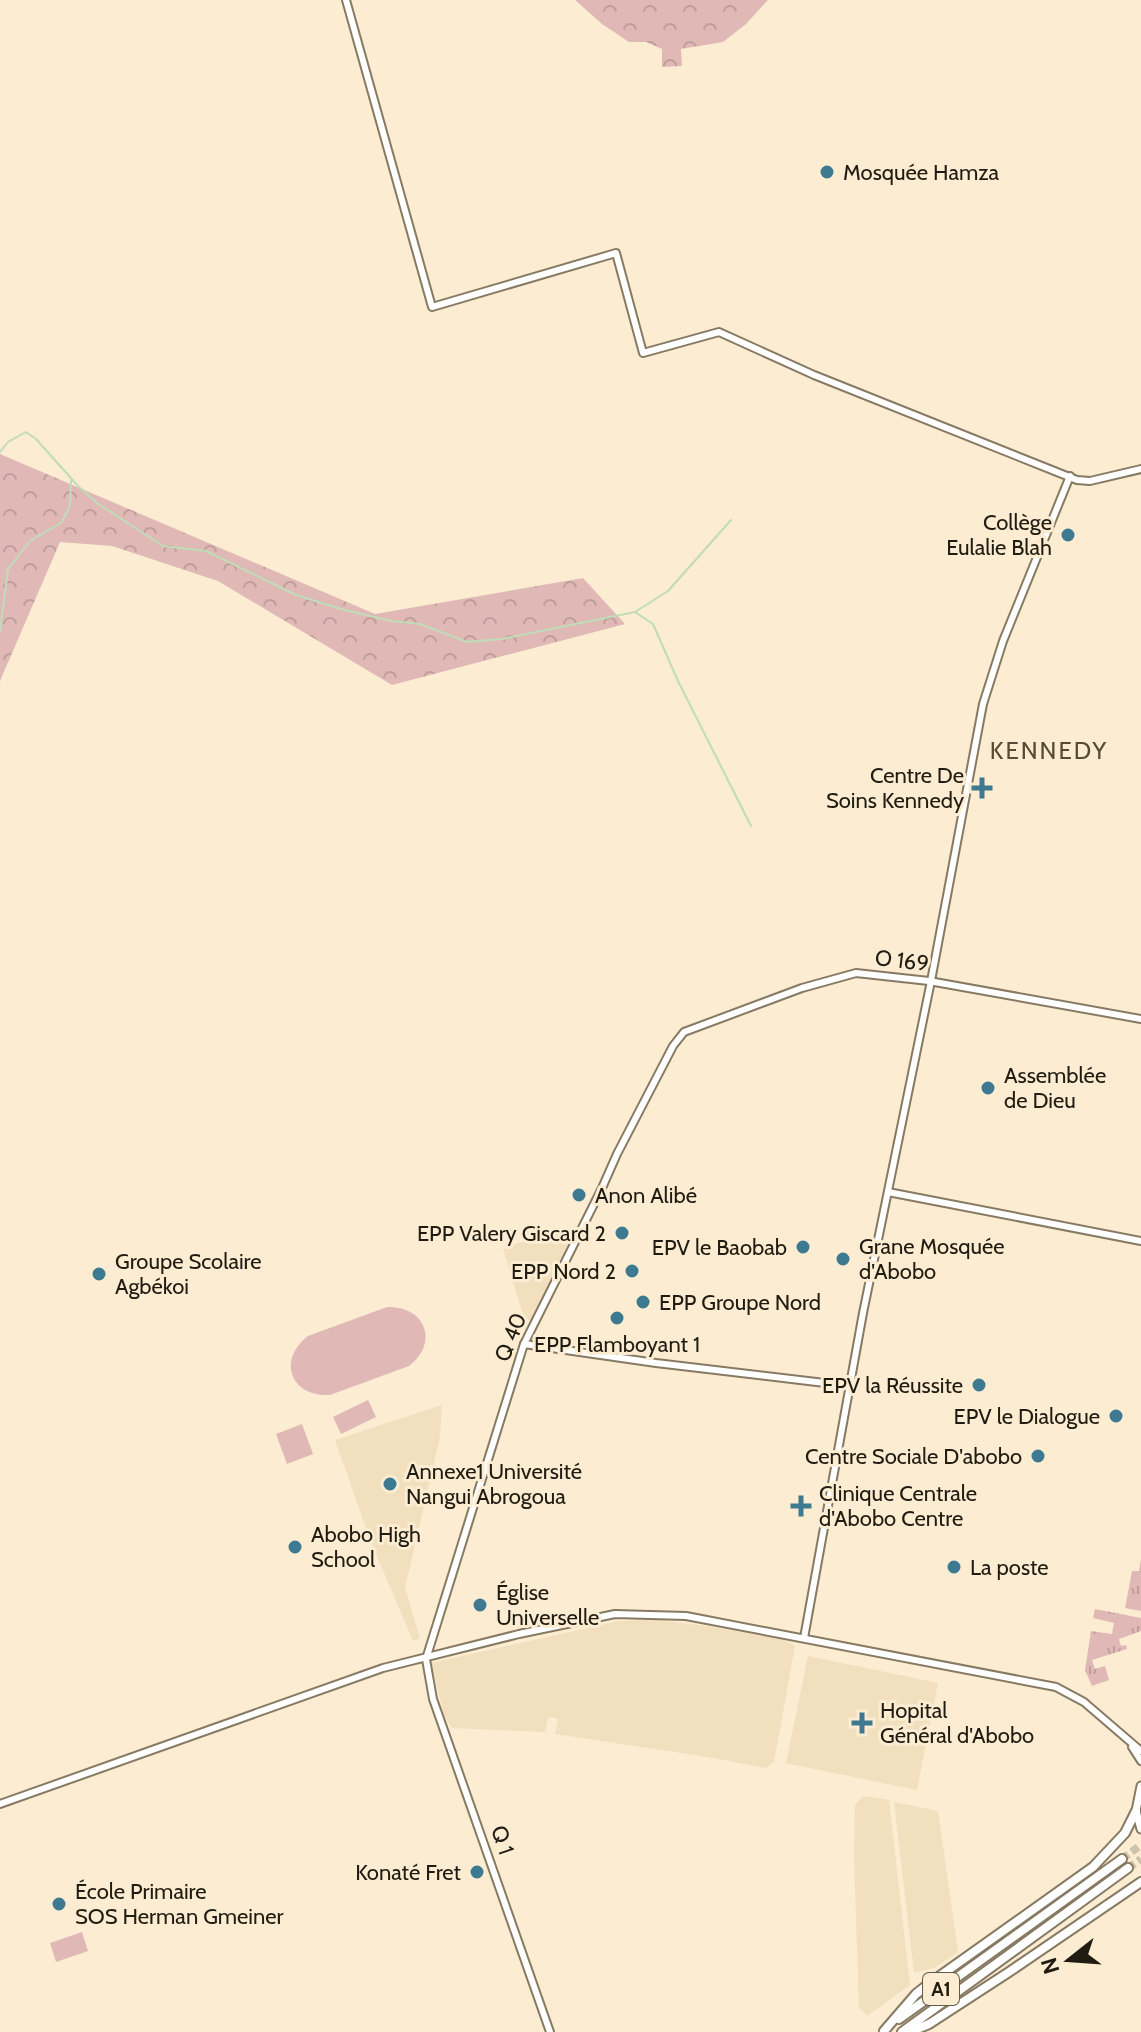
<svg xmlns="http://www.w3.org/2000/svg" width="1141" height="2032" viewBox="0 0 1141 2032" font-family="Cabin,sans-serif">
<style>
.built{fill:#f2dfbe}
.grass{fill:url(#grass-tufts)}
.forest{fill:url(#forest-crowns)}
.pitch{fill:#e0b9b6}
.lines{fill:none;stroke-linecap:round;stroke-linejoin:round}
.stream{stroke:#c0dcb8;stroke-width:2}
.primary-tunnel{stroke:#cfc2ac;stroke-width:8;stroke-dasharray:8 4;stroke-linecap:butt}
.tertiary-casing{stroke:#877a62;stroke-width:10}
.secondary-casing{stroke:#877a62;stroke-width:11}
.primary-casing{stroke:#877a62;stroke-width:12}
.tertiary{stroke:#fff;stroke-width:6}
.secondary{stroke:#fff;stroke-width:7}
.primary{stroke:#fff;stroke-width:8}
.poi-dot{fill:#3d7990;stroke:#fbecd2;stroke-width:3}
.labels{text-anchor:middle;stroke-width:6;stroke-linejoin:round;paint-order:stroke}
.shield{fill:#fbecd2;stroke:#625a4c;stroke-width:2}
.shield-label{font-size:20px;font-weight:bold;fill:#211c12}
.poi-label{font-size:22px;fill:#211c12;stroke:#fbecd2;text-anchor:start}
.street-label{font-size:22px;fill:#211c12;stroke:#fbecd2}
.neighbourhood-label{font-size:24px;letter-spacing:2px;fill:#574b35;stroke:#fbecd2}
</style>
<defs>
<pattern id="grass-tufts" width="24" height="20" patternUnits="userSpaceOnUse" patternTransform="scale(2)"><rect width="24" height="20" fill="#e0b9b6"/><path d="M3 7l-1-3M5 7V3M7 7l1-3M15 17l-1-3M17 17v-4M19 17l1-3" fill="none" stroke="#c09e9b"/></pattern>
<pattern id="forest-crowns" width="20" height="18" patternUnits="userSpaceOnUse" patternTransform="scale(2)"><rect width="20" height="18" fill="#e0b9b6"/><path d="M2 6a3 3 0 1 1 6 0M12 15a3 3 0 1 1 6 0" fill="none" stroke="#c09e9b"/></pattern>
</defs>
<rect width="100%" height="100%" fill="#fbecd2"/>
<g class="built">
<polygon points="566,1227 575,1229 531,1321 524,1318 503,1248"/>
<polygon points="442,1405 440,1437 405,1588 420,1638 413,1641 371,1542 335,1440"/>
<polygon points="655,1620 706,1626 783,1640 795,1646 774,1762 766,1768 702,1756 555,1734 558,1719 552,1717 548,1718 545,1732 452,1728 444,1715 431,1663 619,1621"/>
<polygon points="808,1656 938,1683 917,1790 786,1763"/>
<polygon points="863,1796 889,1800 910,1985 867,2016 859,2007 854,1858 855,1805"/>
<polygon points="894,1802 938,1811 958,1952 936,1967 914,1973"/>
</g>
<g class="grass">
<polygon points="1141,1559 1141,1611 1125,1608 1132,1571 1139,1571"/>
<polygon points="1095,1609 1141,1618 1141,1631 1119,1639 1121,1646 1126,1645 1127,1649 1092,1660 1095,1669 1105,1666 1109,1680 1092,1686 1085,1670 1091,1631 1112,1634 1114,1623 1093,1618"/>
</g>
<g class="forest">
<polygon points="575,0 768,0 746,24 723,42 681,49 682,66 662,67 662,49 646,42 629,42 602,24"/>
<polygon points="0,454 375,614 583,578 625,624 392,685 218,581 112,546 60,542 0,681"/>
</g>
<g class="pitch">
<path d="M387 1307C426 1306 439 1343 409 1366L330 1395C290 1397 277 1360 308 1336Z"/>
<polygon points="368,1400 376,1417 341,1434 333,1417"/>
<polygon points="302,1424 313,1454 287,1464 276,1434"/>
<polygon points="82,1932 88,1951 56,1962 50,1943"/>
</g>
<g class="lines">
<g class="stream">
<polyline points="0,452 8,442 26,432 36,439 78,486 97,503 163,546 206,551 296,595 341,609 391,621 420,624 467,642 502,639 635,612 653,624 678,681 751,826"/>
<polyline points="635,612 668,591 731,520"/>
<polyline points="0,631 8,569 30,541 61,523 70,506 71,481"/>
</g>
<g class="primary-tunnel">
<polyline points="1122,1859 1141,1845"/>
<polyline points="1128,1868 1141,1859"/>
</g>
<defs>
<g id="tertiary">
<polyline points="346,0 432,307 616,253 643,353 719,332 814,375 1077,480 1090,481 1141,469"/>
<polyline points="888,1192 1141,1241"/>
<polyline points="524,1344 656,1363 850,1386"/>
<polyline points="804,1638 863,1313 931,981 983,704 1003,641 1070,476"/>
<polyline points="1132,1747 1141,1761"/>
<polyline points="0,1804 383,1668 519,1634 615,1614 686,1616 1056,1687 1084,1702 1141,1751"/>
<polyline points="550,2032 433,1699 426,1659 524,1344 602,1188 617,1154 673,1046 684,1032 802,988 856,973 929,981 1141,1019"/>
</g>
<polyline id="secondary" points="1141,1786 1136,1811 1141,1829"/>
<g id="primary">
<polyline points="899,2019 1122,1859"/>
<polyline points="884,2031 916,1994 930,1983 1093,1867 1125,1833 1136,1811"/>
<polyline points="902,2032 1128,1868"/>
<polyline points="910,2032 929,2024 1009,1972 1141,1882"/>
</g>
</defs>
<use href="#tertiary" class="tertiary-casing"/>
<use href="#secondary" class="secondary-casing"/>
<use href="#primary" class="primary-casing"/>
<use href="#tertiary" class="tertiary"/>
<use href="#secondary" class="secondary"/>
<use href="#primary" class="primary"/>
</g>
<g class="poi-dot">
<circle cx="827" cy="172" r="8"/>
<circle cx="1068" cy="535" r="8"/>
<path d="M978 776h8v8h8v8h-8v8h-8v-8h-8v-8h8z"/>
<circle cx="988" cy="1088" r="8"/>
<circle cx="579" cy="1195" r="8"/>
<circle cx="622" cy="1233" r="8"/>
<circle cx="803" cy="1247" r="8"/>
<circle cx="843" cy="1259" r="8"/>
<circle cx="632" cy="1271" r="8"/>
<circle cx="99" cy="1274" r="8"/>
<circle cx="643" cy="1302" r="8"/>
<circle cx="617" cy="1318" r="8"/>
<circle cx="979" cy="1385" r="8"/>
<circle cx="1116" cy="1416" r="8"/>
<circle cx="1038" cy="1456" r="8"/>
<circle cx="390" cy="1484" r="8"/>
<path d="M797 1494h8v8h8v8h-8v8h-8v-8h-8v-8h8z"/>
<circle cx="295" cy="1547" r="8"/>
<circle cx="954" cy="1567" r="8"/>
<circle cx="480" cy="1605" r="8"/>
<path d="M858 1711h8v8h8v8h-8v8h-8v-8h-8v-8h8z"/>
<circle cx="477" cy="1872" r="8"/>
<circle cx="59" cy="1904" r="8"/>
</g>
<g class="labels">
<rect class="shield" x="923" y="1973" width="36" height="32" rx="6"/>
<g class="shield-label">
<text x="941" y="1996">A1</text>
</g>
<g class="poi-label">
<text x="843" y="180">Mosquée Hamza</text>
<text x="1052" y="530" text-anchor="end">Collège<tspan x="1052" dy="25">Eulalie Blah</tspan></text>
<text x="964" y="783" text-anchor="end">Centre De<tspan x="964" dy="25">Soins Kennedy</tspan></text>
<text x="1004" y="1083">Assemblée<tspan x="1004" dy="25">de Dieu</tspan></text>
<text x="595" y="1203">Anon Alibé</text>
<text x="606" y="1241" text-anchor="end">EPP Valery Giscard 2</text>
<text x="859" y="1254">Grane Mosquée<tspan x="859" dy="25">d'Abobo</tspan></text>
<text x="787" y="1255" text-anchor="end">EPV le Baobab</text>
<text x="115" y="1269">Groupe Scolaire<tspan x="115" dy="25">Agbékoi</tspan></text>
<text x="616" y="1279" text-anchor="end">EPP Nord 2</text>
<text x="659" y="1310">EPP Groupe Nord</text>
<text x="617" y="1352" text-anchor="middle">EPP Flamboyant 1</text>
<text x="963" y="1393" text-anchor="end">EPV la Réussite</text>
<text x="1100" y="1424" text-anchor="end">EPV le Dialogue</text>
<text x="1022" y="1464" text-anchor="end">Centre Sociale D'abobo</text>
<text x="406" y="1479">Annexe1 Université<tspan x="406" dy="25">Nangui Abrogoua</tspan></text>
<text x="819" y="1501">Clinique Centrale<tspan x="819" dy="25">d'Abobo Centre</tspan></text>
<text x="311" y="1542">Abobo High<tspan x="311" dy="25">School</tspan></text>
<text x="970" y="1575">La poste</text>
<text x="496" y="1600">Église<tspan x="496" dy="25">Universelle</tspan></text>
<text x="880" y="1718">Hopital<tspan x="880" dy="25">Général d'Abobo</tspan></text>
<text x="461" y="1880" text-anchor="end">Konaté Fret</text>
<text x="75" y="1899">École Primaire<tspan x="75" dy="25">SOS Herman Gmeiner</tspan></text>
</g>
<g class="street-label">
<text transform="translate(902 960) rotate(7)" y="8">O 169</text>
<text transform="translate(510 1337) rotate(-68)" y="8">Q 40</text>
<text transform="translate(503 1840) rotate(71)" y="8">Q 1</text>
</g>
<g class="neighbourhood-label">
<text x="1049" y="759">KENNEDY</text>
</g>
</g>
<g transform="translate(1069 1960) rotate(253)" stroke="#fbecd2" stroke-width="6" paint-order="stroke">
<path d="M0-6L14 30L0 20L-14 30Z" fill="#211c12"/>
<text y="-12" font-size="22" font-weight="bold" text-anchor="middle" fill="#211c12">N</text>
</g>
</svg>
